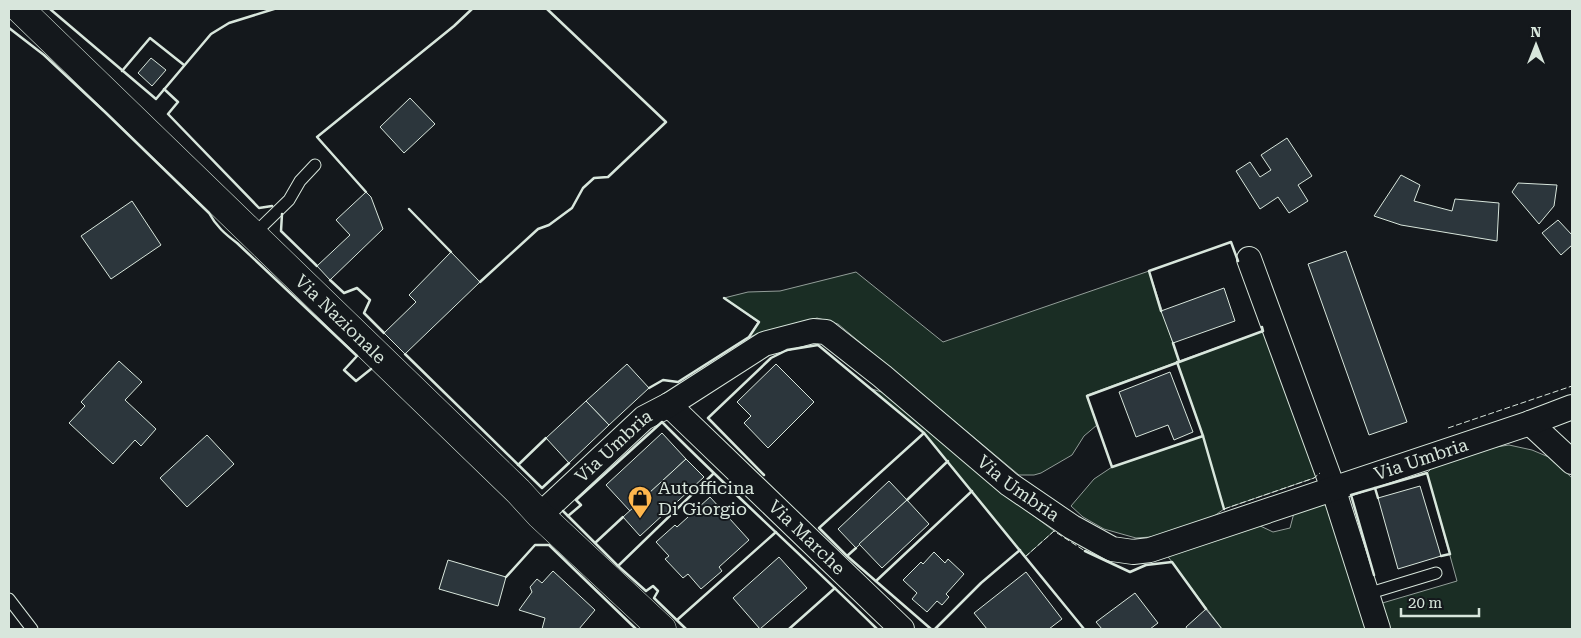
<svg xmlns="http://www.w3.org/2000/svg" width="1581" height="638" viewBox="0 0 1581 638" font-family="'Roboto Serif',serif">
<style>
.green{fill:#1a2d24;stroke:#939e99}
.building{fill:#2c363c;stroke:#d8e6dc}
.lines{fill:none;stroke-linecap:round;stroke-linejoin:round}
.lane-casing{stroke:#d8e6dc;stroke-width:13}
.street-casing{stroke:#d8e6dc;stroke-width:26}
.secondary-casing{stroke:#d8e6dc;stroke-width:29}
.lane{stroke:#14181c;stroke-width:11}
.street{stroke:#14181c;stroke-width:24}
.secondary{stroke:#14181c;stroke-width:28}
.fence{stroke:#d8e6dc;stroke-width:1;stroke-dasharray:6 2.5;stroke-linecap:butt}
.wall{stroke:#d8e6dc;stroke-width:2.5}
.labels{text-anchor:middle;stroke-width:4;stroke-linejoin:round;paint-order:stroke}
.street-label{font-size:18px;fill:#d8e6dc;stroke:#14181c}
.poi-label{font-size:18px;fill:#d8e6dc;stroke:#14181c;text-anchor:start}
</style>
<rect width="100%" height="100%" fill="#14181c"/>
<g class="green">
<polygon points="1149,271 1179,361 1263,331 1321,472 1314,478 1224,509 1200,526 1176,532 1151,537 1136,538 1104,529 1083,517 1071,506 1094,479 1112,467 1203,436 1177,362 1087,395 1097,425 1084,436 1072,455 1041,473 1034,475 1019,475 838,324 817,318 749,337 758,322 724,298 748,292 780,291 856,272 943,342"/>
<polygon points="872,389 885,393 935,431 987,481 1054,531 1025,557 924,433"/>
<polygon points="1509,445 1532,450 1551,458 1572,478 1572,629 1387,629 1379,604 1457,581 1427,473 1437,463 1483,449"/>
<polygon points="1318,501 1329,507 1367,629 1222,629 1166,554 1254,523 1273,532 1290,528 1295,509"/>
</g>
<g class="building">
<polygon points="151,58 166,70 152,86 138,73"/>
<polygon points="410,98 435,124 404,153 380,127"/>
<polygon points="1287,138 1312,176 1298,185 1308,201 1289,213 1278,197 1260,209 1236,171 1250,162 1260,177 1271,170 1261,155"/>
<polygon points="1401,175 1420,185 1414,201 1452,211 1455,199 1499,203 1497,241 1401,225 1374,216"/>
<polygon points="1518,183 1557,185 1554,206 1539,224 1512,192"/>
<polygon points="366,192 371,197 383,229 330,280 317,266 350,235 336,220"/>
<polygon points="132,201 161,245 111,279 81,236"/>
<polygon points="1558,220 1572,235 1572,245 1561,255 1542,233"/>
<polygon points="1346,251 1407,422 1369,435 1308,264"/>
<polygon points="451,252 480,282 405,354 384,333 416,302 409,295"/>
<polygon points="1224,288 1235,321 1173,343 1161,311"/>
<polygon points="119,361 142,382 125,400 156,429 141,446 135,440 113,464 69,423 85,406 81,402"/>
<polygon points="627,364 649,388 609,425 586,401"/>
<polygon points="776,364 814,402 768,448 744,423 751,416 737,402"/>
<polygon points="1170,372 1193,432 1174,440 1168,425 1136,437 1119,392"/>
<polygon points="586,401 609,425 569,463 546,438"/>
<polygon points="662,433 686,459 630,511 606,485"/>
<polygon points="207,435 234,464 187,507 160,478"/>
<polygon points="686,459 704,477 640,536 623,517"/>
<polygon points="889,481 907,500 856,548 838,529"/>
<polygon points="1420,486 1441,556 1398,569 1378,498"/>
<polygon points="710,497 749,540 719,567 722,571 701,589 688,574 683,578 665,559 669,556 656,542 675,525 677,527"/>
<polygon points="907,500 929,524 882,568 859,544"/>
<polygon points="934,552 945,563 948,559 964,574 946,594 949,597 942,605 937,601 927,612 912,599 917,593 903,580 921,562 923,564"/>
<polygon points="779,557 807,588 760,629 733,598"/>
<polygon points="448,560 506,577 498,606 439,589"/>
<polygon points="553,571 595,610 579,629 542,629 545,618 519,610 532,592 530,587 537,579 542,583"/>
<polygon points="1026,572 1062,619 1049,629 987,629 974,613"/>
<polygon points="1135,593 1158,623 1150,629 1102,629 1096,622"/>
<polygon points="1206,609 1222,629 1187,629 1186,627"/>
</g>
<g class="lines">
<defs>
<g id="lane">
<polyline points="253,235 289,200 300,181 315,165"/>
<polyline points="1367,594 1436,573"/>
<polyline points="9,599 32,629"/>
</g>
<g id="street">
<polyline points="1249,259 1333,488 1378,629"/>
<path id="s1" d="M669 405 902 629"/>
<polyline points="1530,423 1572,462"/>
<path id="s2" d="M540 515 644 418 669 405 764 344 813 331 826 332 882 376 1009 484 1072 527 1112 549 1133 552 1150 550 1530 423 1572 407"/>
</g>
<g id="secondary">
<path id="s3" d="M20 9 518 491 540 515 662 629"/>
</g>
</defs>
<use href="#lane" class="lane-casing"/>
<use href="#street" class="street-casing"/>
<use href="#secondary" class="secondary-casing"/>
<use href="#lane" class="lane"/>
<use href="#street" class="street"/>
<use href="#secondary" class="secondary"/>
<g class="fence">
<polyline points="1448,428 1572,386"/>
<polyline points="1224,509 1314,478 1320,473"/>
<polyline points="1025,557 1054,531 1085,551"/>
</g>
<g class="wall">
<polyline points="50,9 156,99 211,34 229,23 274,9"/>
<path d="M9 28 44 55 106 113 209 213C216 226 225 234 237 243L357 356 344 370 356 381 371 369"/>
<polyline points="122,71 150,38 184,65"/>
<polyline points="164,89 178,102 168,114 259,208 272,206"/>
<polyline points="366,192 317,137 454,26 472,9"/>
<polyline points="409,209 451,252"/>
<polyline points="282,214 281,231 317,266"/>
<polyline points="330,280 344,293 357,288 370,300 364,313 384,333"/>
<polyline points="480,282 538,229 549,225 572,208 583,188 594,178 608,177 666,122 547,9"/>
<polyline points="1161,311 1149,271 1231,242 1238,261"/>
<polyline points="1173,343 1179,361"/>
<polyline points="405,354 542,488 569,463"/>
<polyline points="1177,362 1203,436 1224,509"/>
<polyline points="649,388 663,380 678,382 749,337 759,322 724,298"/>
<polyline points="924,433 819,528 847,556 931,629"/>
<polyline points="1203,436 1112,467 1087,396 1263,331 1262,327"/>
<polyline points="518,465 546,438"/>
<polyline points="764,475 708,418 771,358 787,350 818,345 924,433 1084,629"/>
<polyline points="1375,488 1378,498"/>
<polyline points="907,500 948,461"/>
<polyline points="563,511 618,566 646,591 653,586 658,591 654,598 686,629"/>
<path d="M568 516 581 505 576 500 662 422C732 493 806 559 877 629"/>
<polyline points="595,543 623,517"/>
<polyline points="1085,551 1130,572 1146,565 1172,562 1206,609"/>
<polyline points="847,556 856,548"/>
<polyline points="618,566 713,474"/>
<polyline points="1374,575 1351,495 1427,473 1450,554 1441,556"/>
<polyline points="506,577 535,545 549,545 636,629"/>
<polyline points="876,581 972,491"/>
<polyline points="677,620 776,532"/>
<polyline points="789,629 835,588"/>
<polyline points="935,629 981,583 1020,550"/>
</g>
</g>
<defs>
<symbol id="shop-pin" viewBox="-11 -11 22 30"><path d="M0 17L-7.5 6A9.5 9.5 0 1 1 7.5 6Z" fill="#ffb74d" stroke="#14181c"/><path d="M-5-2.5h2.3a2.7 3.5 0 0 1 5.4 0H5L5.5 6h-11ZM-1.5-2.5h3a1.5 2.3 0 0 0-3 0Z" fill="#111"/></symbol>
</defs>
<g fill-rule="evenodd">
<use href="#shop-pin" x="626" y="484" width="28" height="38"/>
</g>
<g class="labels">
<g class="street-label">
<text dy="6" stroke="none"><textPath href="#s3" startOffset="446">Via Nazionale</textPath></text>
<text dy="6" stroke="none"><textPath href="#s2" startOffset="101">Via Umbria</textPath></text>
<text dy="6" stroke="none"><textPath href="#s2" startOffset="1031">Via Umbria</textPath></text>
<text dy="6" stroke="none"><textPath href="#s2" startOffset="595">Via Umbria</textPath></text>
<text dy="6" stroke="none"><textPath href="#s1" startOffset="191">Via Marche</textPath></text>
</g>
<g class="poi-label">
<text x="658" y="494">Autofficina<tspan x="658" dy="21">Di Giorgio</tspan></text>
</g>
</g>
<rect width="1581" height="638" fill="none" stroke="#d8e6dc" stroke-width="20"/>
<g transform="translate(1536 45)" stroke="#14181c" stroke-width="4" paint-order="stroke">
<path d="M0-4L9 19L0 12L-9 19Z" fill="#d8e6dc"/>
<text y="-8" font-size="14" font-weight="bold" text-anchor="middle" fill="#d8e6dc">N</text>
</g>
<path d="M1401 608v8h78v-8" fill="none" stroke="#d8e6dc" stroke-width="2.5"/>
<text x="1408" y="608" font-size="15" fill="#d8e6dc" stroke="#14181c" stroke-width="4" paint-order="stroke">20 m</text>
</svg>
